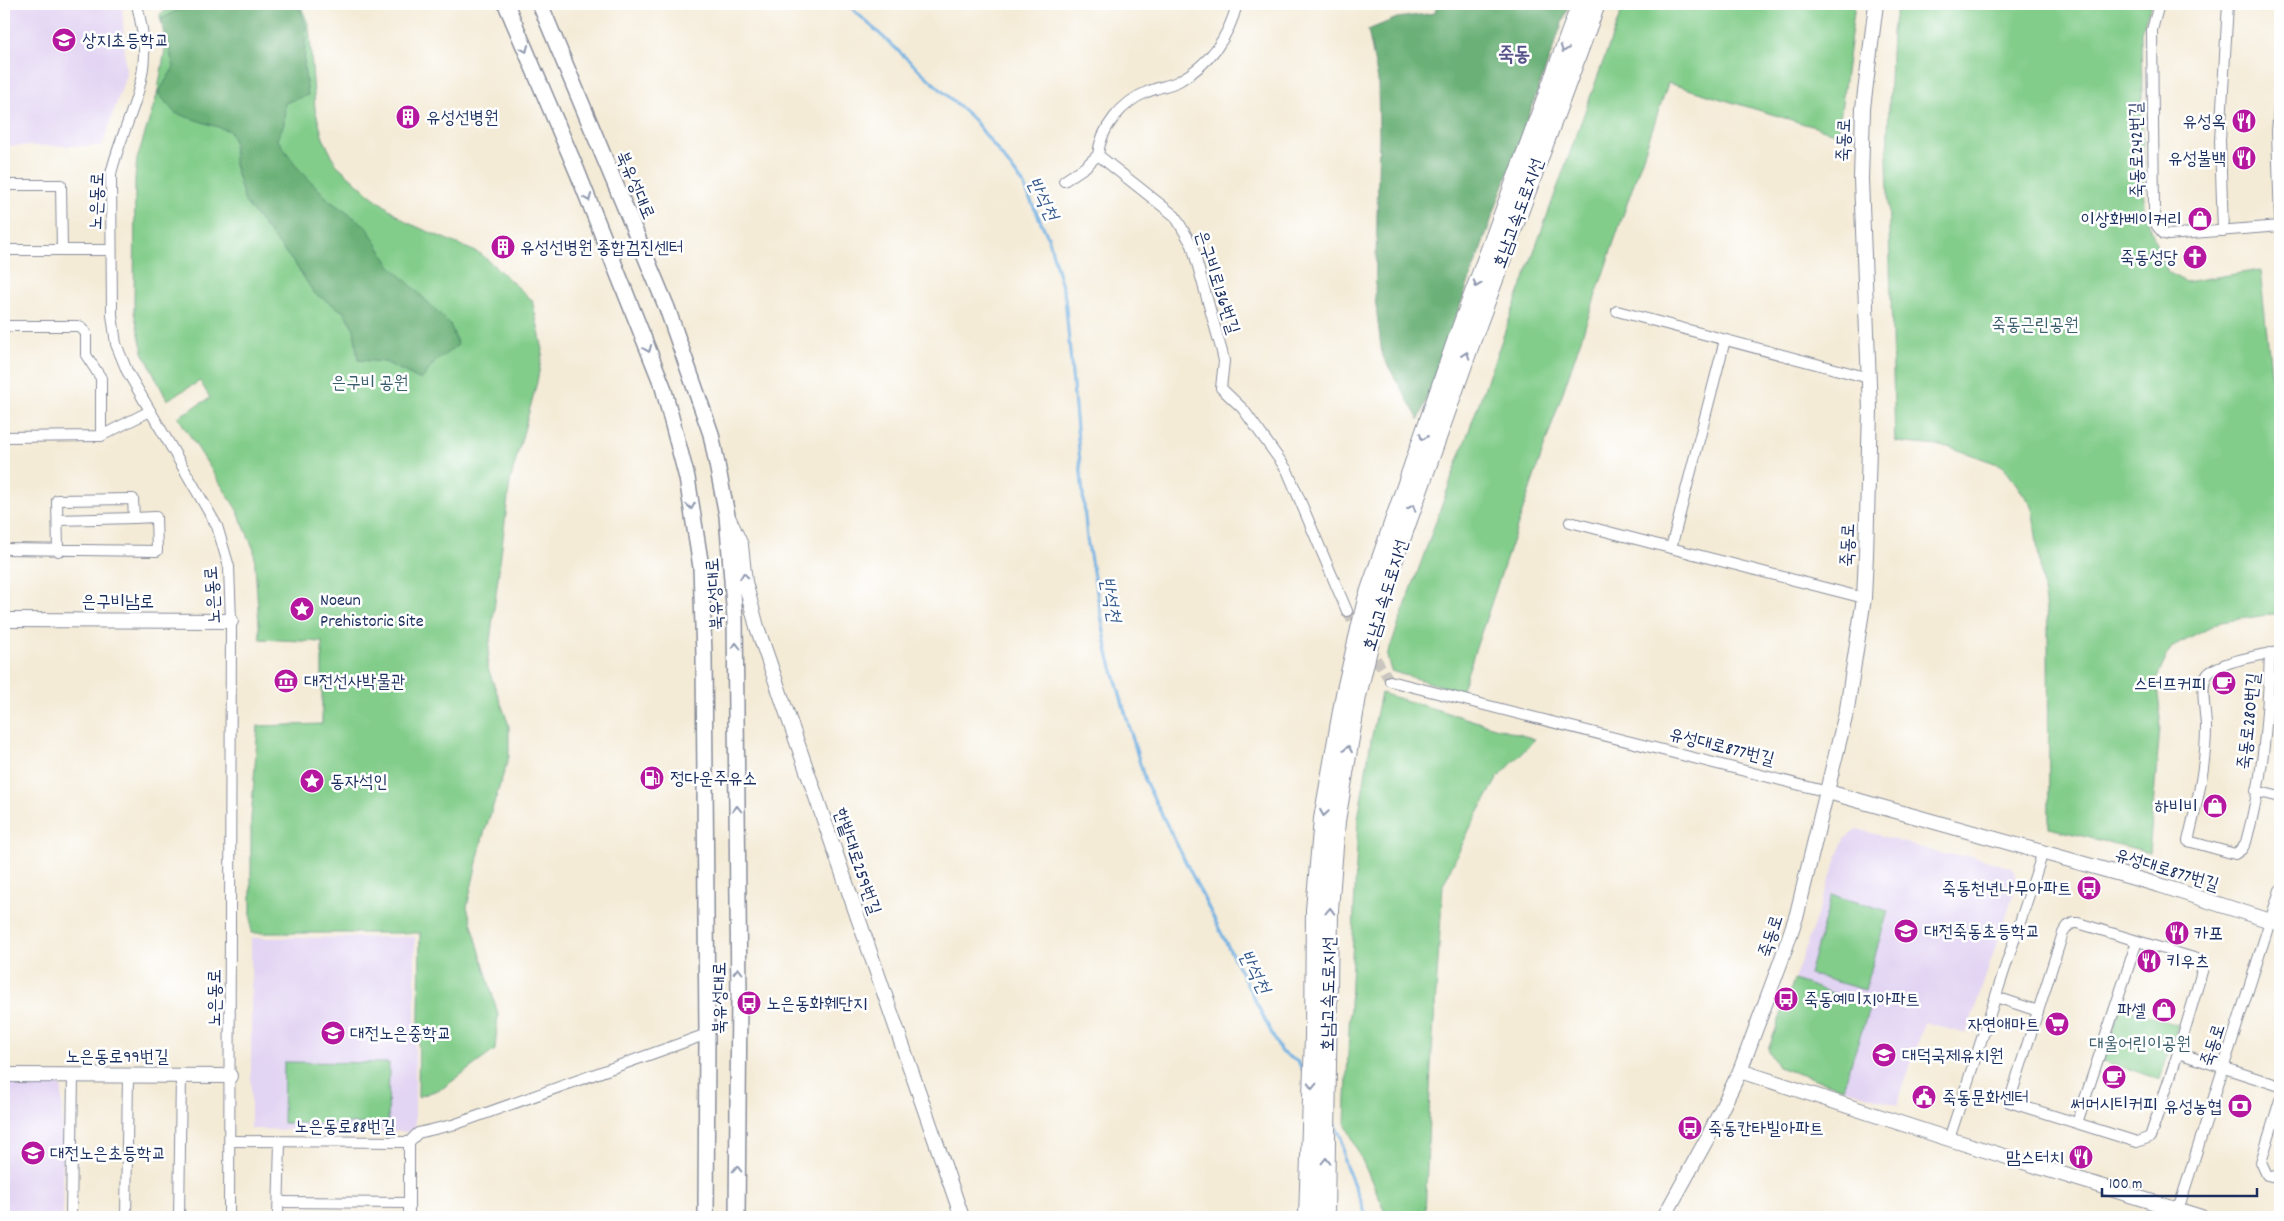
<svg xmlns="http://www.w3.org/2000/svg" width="2284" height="1221" viewBox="0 0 2284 1221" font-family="Dekko,'Poor Story',sans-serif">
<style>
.built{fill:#e2d4f3}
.green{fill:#83cd8b;stroke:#4f7e74}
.forest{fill:#6ab077;stroke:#42706a}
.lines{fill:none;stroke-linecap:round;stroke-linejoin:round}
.stream{stroke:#6fb1e3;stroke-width:3}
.street-tunnel{stroke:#c9c5bf;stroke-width:10;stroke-dasharray:10 5;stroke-linecap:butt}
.street-casing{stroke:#888d9a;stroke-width:12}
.secondary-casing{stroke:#888d9a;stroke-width:16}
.primary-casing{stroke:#888d9a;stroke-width:18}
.highway-casing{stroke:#888d9a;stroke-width:20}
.street{stroke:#fff;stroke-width:10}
.secondary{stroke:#fff;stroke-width:14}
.primary{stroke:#fff;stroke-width:15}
.highway{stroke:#fff;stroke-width:18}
.oneway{stroke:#8d97ae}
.labels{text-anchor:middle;stroke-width:5;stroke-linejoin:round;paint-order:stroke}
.poi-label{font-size:18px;fill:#1b2f5e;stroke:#fff;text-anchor:start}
.street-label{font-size:18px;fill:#1b2f5e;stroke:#fff}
.park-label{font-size:18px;fill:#3a5e6c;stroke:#fff}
.water-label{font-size:19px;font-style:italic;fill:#385c8d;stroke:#fff}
.quarter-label{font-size:20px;font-weight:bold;fill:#545288;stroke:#fff}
</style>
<rect width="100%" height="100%" fill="#fff"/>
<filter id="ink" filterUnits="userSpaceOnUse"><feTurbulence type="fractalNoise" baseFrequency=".02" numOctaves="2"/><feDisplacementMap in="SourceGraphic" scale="10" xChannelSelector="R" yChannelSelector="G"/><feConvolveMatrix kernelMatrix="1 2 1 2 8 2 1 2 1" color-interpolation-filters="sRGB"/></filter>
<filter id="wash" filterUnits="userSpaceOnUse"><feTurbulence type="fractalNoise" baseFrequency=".0096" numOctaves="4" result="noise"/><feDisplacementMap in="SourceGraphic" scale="20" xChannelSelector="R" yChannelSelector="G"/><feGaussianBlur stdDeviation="1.12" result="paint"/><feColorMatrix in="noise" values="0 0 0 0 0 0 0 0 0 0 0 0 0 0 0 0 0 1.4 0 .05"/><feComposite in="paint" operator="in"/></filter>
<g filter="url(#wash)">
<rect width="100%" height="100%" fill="#f4ebd7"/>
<g class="built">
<polygon points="4,4 122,4 126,75 102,146 4,146"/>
<polygon points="1858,829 1942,854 1971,856 2013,868 2018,882 1966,1034 1925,1022 1897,1105 1843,1088 1870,1006 1794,980 1844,839"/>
<polygon points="415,937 415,1132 251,1129 251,938"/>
<polygon points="4,1083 59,1083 62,1090 63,1217 4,1217"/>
</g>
<g class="green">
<polygon points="181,4 300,4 309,26 315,109 323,138 336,164 369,194 408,223 481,254 532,300 543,350 537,382 510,482 487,666 509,725 509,757 482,840 467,907 498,1014 495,1050 443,1088 418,1097 420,933 251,933 251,819 258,726 322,724 322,642 260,639 254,550 237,510 178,417 210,398 200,381 167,400 143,352 134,312 135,179 137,159 157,95 166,44 160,16 161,13"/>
<polygon points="1624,4 1855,4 1838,134 1668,83 1461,692 1391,671 1387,656"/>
<polygon points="1898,4 2152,4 2141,31 2144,209 2156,244 2168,272 2185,282 2260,270 2280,455 2280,613 2221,622 2171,648 2156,680 2161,717 2149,852 2049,828 2048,626 2032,506 2003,466 1950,447 1895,442 1887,157 1892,31"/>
<polygon points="1381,693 1535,739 1497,779 1471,826 1443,885 1431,1067 1425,1217 1388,1217 1345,1123 1358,819 1371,740"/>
<polygon points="1832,895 1888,911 1865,990 1809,974"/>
<polygon points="1794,980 1870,1006 1843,1088 1778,1067 1768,1050"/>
<polygon points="2120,1007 2178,1025 2160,1079 2103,1061"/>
<polygon points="284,1062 389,1063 388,1124 283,1123"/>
</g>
<g class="forest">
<polygon points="189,4 298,4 306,26 304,67 308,95 285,103 284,124 277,139 298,168 330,201 366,226 389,264 450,324 458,345 436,361 421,380 385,362 358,360 354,329 344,312 314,293 297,267 245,202 234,164 234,142 230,131 175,113 158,93 174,67 161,19"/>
<polygon points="1437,4 1569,4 1419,420 1382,355 1375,298 1379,135 1378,80 1368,30 1397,18 1435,13"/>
</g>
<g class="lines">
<g class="stream">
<polyline points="847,4 974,120 1022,182 1048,237 1065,297 1087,539 1108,653 1145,781 1281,1052 1298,1062 1306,1075"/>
<polyline points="1334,1124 1341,1137 1344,1161 1367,1217"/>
</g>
</g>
</g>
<g filter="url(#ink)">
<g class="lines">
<g class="street-tunnel">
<polyline points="1347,611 1359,632"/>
<polyline points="1368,646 1390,681"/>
</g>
<defs>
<g id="street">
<path d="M137 4C140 19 144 34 144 50 145 93 120 133 111 174L112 315 116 344 127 371 217 526 229 567 231 621 229 1217"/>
<path d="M1237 4C1229 36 1210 64 1179 81 1169 86 1158 87 1147 92 1122 102 1100 129 1098 155L1175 216 1192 245 1222 352 1224 361 1221 388 1243 409 1287 470 1347 611"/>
<polyline points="2159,4 2152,30 2154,209 2157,226 2164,234 2168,235 2280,226"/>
<polyline points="2280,95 2277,131 2280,222"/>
<polyline points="1064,181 1085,167 1098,155"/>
<polyline points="4,185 61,185 62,250"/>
<polyline points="2223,231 2220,141 2228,4"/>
<polyline points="4,250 111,250"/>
<polyline points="1617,311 1869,378"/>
<polyline points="4,326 79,326 86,333 86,355 101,378 101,436"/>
<polyline points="4,437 101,436 150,411"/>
<polyline points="58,520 134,518"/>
<polyline points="1570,522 1864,598"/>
<polyline points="1671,548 1725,340"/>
<polyline points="4,549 157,551 156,517 134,518 133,499 57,500 58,551"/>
<path d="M2270 653C2268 716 2263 781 2246 842L2242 849 2235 854 2188 841C2197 803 2206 766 2206 727 2206 713 2199 684 2208 674 2218 662 2264 654 2280 652"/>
<polyline points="1390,681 1828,792"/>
<polyline points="2256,791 2280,797"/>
<polygon points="2073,923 2078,923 2197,959 2203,968 2178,1053 2150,1137 2137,1142 2009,1102 2063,933 2068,926"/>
<polyline points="1996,997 2038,1011"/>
<polyline points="2178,1053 2280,1086"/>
<polyline points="2280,1100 2261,1162 2267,1175 2280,1178"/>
<polyline points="2077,1123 2137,941"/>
<polyline points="1949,1139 2043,852"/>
<polyline points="230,1141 409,1142 409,1217"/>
<polyline points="409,1142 418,1133 456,1124 707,1034"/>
<polyline points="279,1202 409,1203"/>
<polyline points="2178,1210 2280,890"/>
<polyline points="71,1217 73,1075"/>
<polyline points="126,1217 128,1075"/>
<polyline points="179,1217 181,1076"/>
<polyline points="278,1217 280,1142"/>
</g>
<g id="secondary">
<polyline points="728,517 741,545 745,582 757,627 962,1217"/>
<polyline points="4,620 231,621"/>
<polyline points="1828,792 2159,885 2280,924"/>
<polyline points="1740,1071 1949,1139 2201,1217"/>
<polyline points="4,1075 230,1076"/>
<polyline points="1664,1217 1708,1137 1740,1071 1781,961 1797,914 1847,709 1864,598 1866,554 1870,410 1861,179 1863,108 1876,4"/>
</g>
<g id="primary">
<polyline points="506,4 577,171 663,387 687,478 701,567 704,655 707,1034 706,1217"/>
<polyline points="540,4 667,308 711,434 727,515 735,619 739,996 737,1217"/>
</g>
<g id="highway">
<polyline points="1308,1217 1314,1037 1315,910 1323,819 1345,694 1367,599 1458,336 1581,4"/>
<polyline points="1325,1217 1329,910 1336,821 1357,696 1380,599 1472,339 1596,4"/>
</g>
</defs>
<use href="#street" class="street-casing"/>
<use href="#secondary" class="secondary-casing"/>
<use href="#primary" class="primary-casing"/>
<use href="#highway" class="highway-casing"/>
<use href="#street" class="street"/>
<use href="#secondary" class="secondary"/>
<use href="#primary" class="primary"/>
<use href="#highway" class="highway"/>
</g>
<defs><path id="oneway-chevron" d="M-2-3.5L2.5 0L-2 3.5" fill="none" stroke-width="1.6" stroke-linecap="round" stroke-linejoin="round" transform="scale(1.25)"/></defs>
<g class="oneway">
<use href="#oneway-chevron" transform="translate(525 49) rotate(67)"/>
<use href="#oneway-chevron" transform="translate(1564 49) rotate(110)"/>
<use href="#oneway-chevron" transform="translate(588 198) rotate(68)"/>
<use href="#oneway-chevron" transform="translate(1477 284) rotate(110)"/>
<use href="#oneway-chevron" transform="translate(648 349) rotate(68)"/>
<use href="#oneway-chevron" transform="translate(1466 355) rotate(-71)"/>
<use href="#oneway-chevron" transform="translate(1423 437) rotate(109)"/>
<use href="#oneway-chevron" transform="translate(691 506) rotate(81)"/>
<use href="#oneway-chevron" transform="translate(1412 508) rotate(-71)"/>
<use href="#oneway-chevron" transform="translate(744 576) rotate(-97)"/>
<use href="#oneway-chevron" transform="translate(736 646) rotate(-90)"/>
<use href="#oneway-chevron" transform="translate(1348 749) rotate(-81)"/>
<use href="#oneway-chevron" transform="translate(737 809) rotate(-90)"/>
<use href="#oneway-chevron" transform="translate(1324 813) rotate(99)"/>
<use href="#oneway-chevron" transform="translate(1330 911) rotate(-88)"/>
<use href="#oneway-chevron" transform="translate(738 971) rotate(-90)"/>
<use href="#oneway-chevron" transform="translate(1312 1086) rotate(92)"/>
<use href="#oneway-chevron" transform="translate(1326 1161) rotate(-89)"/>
<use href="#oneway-chevron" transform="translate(737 1169) rotate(-90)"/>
</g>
</g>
<defs>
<symbol id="school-disc" viewBox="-11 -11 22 22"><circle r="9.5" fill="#b5179e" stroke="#fff"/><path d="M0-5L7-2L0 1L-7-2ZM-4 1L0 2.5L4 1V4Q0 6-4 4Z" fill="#fff"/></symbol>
<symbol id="building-disc" viewBox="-11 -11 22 22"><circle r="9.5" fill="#b5179e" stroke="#fff"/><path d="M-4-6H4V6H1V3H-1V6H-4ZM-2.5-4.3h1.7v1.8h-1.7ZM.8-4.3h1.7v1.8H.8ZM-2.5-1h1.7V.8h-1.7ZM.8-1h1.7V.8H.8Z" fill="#fff"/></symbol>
<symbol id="restaurant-disc" viewBox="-11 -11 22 22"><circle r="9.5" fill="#b5179e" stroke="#fff"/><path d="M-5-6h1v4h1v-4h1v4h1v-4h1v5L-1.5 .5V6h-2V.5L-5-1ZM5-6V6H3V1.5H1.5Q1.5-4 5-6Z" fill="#fff"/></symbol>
<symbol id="shop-disc" viewBox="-11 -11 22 22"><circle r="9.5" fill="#b5179e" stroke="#fff"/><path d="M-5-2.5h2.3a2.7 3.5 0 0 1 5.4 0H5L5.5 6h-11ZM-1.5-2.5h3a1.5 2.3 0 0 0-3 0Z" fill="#fff"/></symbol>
<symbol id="church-disc" viewBox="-11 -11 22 22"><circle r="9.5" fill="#b5179e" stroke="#fff"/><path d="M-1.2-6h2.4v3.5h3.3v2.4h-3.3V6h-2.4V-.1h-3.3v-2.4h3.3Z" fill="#fff"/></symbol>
<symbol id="sight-disc" viewBox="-11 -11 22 22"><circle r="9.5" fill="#b5179e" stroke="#fff"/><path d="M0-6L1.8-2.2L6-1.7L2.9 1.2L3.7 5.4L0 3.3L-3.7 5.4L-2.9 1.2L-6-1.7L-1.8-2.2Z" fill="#fff"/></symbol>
<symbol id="museum-disc" viewBox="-11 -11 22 22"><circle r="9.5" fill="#b5179e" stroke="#fff"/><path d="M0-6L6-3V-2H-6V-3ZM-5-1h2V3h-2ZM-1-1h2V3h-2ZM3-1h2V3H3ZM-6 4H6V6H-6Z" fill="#fff"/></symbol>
<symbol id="cafe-disc" viewBox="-11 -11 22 22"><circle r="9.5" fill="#b5179e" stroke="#fff"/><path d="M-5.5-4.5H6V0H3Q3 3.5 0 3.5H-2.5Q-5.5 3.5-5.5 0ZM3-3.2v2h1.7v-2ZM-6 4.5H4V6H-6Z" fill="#fff"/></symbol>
<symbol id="fuel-disc" viewBox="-11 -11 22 22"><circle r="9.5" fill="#b5179e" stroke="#fff"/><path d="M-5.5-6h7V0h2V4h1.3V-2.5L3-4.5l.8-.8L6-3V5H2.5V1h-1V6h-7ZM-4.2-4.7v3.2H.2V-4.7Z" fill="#fff"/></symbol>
<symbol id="bus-disc" viewBox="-11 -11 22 22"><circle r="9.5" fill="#b5179e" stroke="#fff"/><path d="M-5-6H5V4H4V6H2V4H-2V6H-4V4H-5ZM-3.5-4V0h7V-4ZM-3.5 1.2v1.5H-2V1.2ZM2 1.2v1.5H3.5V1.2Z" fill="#fff"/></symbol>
<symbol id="supermarket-disc" viewBox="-11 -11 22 22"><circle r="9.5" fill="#b5179e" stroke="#fff"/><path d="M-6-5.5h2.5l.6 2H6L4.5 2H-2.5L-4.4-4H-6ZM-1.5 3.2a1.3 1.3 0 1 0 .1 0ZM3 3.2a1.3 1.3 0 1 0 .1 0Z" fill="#fff"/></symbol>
<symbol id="civic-disc" viewBox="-11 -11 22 22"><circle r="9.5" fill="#b5179e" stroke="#fff"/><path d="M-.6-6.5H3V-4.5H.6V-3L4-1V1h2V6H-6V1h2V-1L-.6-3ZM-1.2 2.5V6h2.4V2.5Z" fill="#fff"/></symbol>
<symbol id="bank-disc" viewBox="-11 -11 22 22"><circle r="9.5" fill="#b5179e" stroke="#fff"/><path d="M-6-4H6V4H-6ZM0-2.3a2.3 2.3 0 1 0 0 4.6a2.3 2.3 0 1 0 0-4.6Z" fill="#fff"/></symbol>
</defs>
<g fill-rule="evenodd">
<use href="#school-disc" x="50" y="26" width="28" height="28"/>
<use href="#building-disc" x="394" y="103" width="28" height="28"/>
<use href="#restaurant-disc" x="2230" y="107" width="28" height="28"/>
<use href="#restaurant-disc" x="2230" y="144" width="28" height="28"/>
<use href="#shop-disc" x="2186" y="205" width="28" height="28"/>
<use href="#building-disc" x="489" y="233" width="28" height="28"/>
<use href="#church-disc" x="2181" y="243" width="28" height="28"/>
<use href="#sight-disc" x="288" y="595" width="28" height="28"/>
<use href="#museum-disc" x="272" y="667" width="28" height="28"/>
<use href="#cafe-disc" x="2210" y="669" width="28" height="28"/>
<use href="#fuel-disc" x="638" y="764" width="28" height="28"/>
<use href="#sight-disc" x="298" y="767" width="28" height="28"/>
<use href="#shop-disc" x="2201" y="792" width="28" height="28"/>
<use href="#bus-disc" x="2075" y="874" width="28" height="28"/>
<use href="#school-disc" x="1892" y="917" width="28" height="28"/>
<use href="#restaurant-disc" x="2163" y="919" width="28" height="28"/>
<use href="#restaurant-disc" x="2135" y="947" width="28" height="28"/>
<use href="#bus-disc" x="1772" y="985" width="28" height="28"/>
<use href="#bus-disc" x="735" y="989" width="28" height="28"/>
<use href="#shop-disc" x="2150" y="996" width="28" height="28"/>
<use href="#supermarket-disc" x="2043" y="1010" width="28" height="28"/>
<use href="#school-disc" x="319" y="1019" width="28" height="28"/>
<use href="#school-disc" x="1870" y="1041" width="28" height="28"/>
<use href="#cafe-disc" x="2100" y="1063" width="28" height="28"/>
<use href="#civic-disc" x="1910" y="1083" width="28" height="28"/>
<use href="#bank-disc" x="2226" y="1092" width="28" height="28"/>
<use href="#bus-disc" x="1676" y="1114" width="28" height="28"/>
<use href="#school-disc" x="19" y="1139" width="28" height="28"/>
<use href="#restaurant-disc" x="2067" y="1143" width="28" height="28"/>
</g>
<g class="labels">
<g class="poi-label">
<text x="82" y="46">상지초등학교</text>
<text x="426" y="123">유성선병원</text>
<text x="2226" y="127" text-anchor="end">유성옥</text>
<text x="2226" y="164" text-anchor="end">유성불백</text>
<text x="2182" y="225" text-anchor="end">이상화베이커리</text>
<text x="520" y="253">유성선병원 종합검진센터</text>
<text x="2178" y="263" text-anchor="end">죽동성당</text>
<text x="320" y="605">Noeun<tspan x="320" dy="21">Prehistoric Site</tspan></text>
<text x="304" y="687">대전선사박물관</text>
<text x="2206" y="689" text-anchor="end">스터프커피</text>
<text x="670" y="784">정다운주유소</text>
<text x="330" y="787">동자석인</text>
<text x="2198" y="812" text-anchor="end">하비비</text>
<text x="2072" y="894" text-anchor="end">죽동천년나무아파트</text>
<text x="1924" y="937">대전죽동초등학교</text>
<text x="2194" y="939">카포</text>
<text x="2166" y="967">키우츠</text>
<text x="1804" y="1005">죽동예미지아파트</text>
<text x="766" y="1009">노은동화훼단지</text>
<text x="2146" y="1016" text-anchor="end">파셀</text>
<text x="2040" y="1030" text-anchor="end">자연애마트</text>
<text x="350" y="1039">대전노은중학교</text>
<text x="1902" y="1061">대덕국제유치원</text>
<text x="1942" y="1103">죽동문화센터</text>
<text x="2114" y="1109" text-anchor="middle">써머시티커피</text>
<text x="2222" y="1112" text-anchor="end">유성농협</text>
<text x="1708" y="1134">죽동칸타빌아파트</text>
<text x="50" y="1159">대전노은초등학교</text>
<text x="2064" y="1163" text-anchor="end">맘스터치</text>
</g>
<g class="street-label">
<text transform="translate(1843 140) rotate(-88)" y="6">죽동로</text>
<text transform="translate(2136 150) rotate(-91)" y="6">죽동로242번길</text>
<text transform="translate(636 185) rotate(67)" y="6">북유성대로</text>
<text transform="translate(96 201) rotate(-88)" y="6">노은동로</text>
<text transform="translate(1518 213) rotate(-70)" y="6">호남고속도로지선</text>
<text transform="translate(1218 282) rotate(72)" y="6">은구비로136번길</text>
<text transform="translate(1847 545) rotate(-88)" y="6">죽동로</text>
<text transform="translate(714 594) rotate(-94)" y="6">북유성대로</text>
<text transform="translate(212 595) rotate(-94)" y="6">노은동로</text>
<text transform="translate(1385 595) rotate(-73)" y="6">호남고속도로지선</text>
<text x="118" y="607">은구비남로</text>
<text transform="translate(2248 721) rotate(-84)" y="6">죽동로280번길</text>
<text transform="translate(1722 746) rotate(14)" y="6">유성대로877번길</text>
<text transform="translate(858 861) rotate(71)" y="6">한밭대로259번길</text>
<text transform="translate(2167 869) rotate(17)" y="6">유성대로877번길</text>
<text transform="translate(1770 936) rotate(-72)" y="6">죽동로</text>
<text transform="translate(1328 994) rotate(-89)" y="6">호남고속도로지선</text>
<text transform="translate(214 998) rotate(-90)" y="6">노은동로</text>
<text transform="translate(719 998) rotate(-90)" y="6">북유성대로</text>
<text transform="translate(2212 1045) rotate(-72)" y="6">죽동로</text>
<text x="117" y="1062">노은동로99번길</text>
<text x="345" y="1132">노은동로88번길</text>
</g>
<g class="park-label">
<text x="2035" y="330">죽동근린공원</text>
<text x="370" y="388">은구비 공원</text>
<text x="2140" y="1049">대울어린이공원</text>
</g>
<g class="water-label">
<text transform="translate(1044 198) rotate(63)" y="7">반석천</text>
<text transform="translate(1112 599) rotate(80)" y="7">반석천</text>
<text transform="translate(1256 971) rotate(63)" y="7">반석천</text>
</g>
<g class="quarter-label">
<text x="1514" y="60">죽동</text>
</g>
</g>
<rect width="2284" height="1221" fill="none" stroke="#fff" stroke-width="20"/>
<path d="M2102 1188v8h155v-8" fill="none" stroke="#1b2f5e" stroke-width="2.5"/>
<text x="2109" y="1188" font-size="15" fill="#1b2f5e" stroke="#ffffff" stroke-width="4" paint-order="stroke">100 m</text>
</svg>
